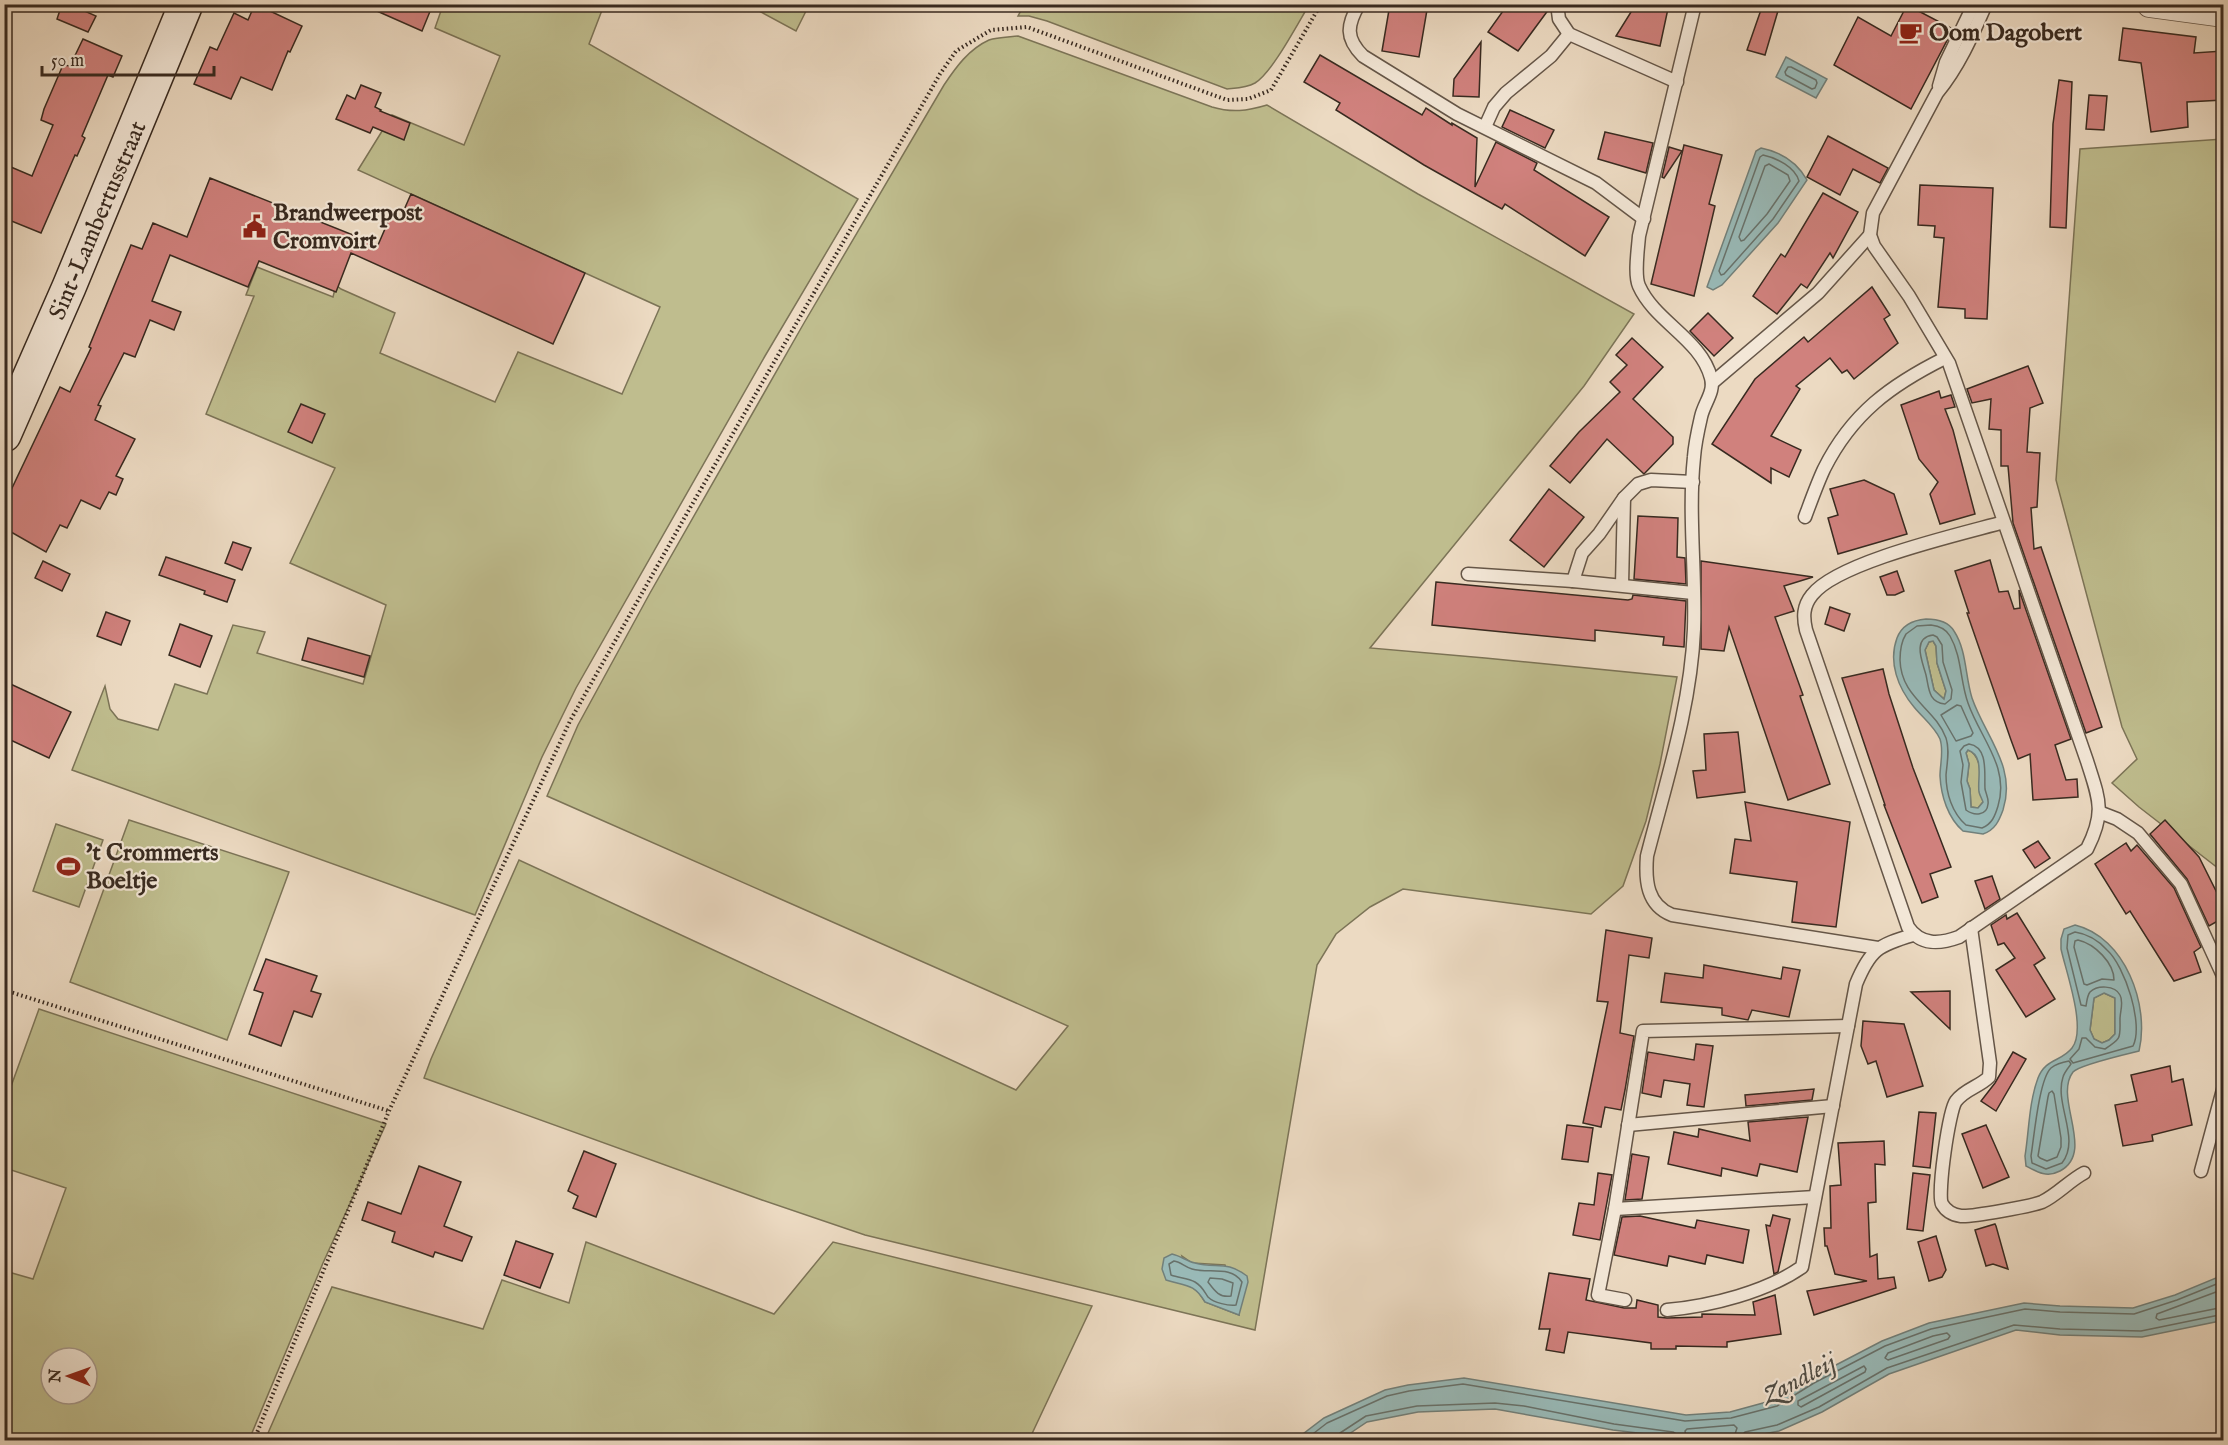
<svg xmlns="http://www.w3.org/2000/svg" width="2228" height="1445" viewBox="0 0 2228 1445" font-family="'IM FELL English',serif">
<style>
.green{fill:#bfbd8e;stroke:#7c7457;stroke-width:1.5;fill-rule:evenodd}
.water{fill:#99bab8;stroke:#72807b;stroke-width:1.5;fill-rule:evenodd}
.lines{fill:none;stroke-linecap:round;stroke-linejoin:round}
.shore{stroke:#68726c;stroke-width:1.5}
.building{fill:#d0817d;stroke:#382a20;stroke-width:1.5}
.lane-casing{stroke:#655648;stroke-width:15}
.street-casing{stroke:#655648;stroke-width:28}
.secondary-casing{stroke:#382a20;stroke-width:36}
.path{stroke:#382a20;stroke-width:4;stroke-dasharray:1.5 3;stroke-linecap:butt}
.lane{stroke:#f3e7d7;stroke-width:12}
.street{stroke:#f3e7d7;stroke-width:26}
.secondary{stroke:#f3e7d7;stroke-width:33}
.labels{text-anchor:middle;stroke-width:4.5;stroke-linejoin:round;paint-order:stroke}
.poi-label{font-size:24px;font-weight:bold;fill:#382a20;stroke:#f3e7d7;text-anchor:start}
.street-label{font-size:24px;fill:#382a20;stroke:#f3e7d7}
.water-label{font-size:26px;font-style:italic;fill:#504e46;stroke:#f3e7d7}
</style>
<rect width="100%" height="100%" fill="#ecdac2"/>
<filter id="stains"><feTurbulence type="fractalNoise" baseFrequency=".00333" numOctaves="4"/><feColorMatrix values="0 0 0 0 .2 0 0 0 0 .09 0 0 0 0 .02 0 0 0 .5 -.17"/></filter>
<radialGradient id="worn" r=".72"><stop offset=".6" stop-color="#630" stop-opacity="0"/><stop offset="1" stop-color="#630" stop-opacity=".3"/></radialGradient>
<g class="green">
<polygon points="443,5 604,5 589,44 858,199 765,356 576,688 542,757 475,915 72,770 105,686 110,709 118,719 158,730 175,684 207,694 233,625 265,632 257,653 363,684 386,605 290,563 335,468 206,414 254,296 246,295 257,267 333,297 336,285 341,289 395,313 380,353 495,402 518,352 622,394 660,307 358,170 392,115 464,145 500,56 435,28"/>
<polygon points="748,5 809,5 796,31"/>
<path d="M1024 5V4L1309 5C1298 23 1272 73 1255 83 1246 88 1237 88 1227 89L1047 21 1029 16H1018Z"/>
<path d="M1018 36 1212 107C1232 113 1247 111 1267 105L1418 194 1634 314 1584 386 1370 648 1485 658 1677 677 1660 764 1646 821 1623 886 1591 914 1403 889 1370 907 1336 934 1317 965 1255 1330 865 1235 762 1200 424 1078 431 1059 519 860 1016 1090 1068 1026 547 796 578 725 650 593 804 323 944 85C956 67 969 49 989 40 997 37 1009 37 1018 36ZM1182 1256 1192 1263 1225 1265 1239 1315 1205 1302 1199 1293 1191 1286Z"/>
<polygon points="2223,139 2224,141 2223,872 2139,807 2112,783 2137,759 2122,727 2056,480 2080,149"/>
<polygon points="1933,641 1936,646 1937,663 1946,691 1944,699 1934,690 1925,650 1929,642"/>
<path d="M1968 750C1985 756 1979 787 1983 802L1978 808 1971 807 1970 789 1967 781 1969 764 1966 753Z"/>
<polygon points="129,820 289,872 227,1040 70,982"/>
<polygon points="56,824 103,840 79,907 33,891"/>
<polygon points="2104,993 2115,998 2115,1034 2109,1040 2102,1043 2094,1039 2090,1030 2094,998"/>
<path d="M39 1009 386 1124 323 1263 249 1440H5V1271L33 1279 66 1188 5 1168V1103ZM51 1358H87V1394H51Z"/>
<polygon points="586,1242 774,1314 833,1242 1092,1306 1029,1440 265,1440 332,1287 483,1329 502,1280 569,1303"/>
</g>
<g class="water">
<polygon points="1786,57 1827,79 1816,98 1776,77"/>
<path d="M1761 148C1781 152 1797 162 1807 180L1778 223 1722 285 1713 290 1707 287 1756 151Z"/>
<path d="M1926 619C1937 619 1948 621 1954 631 1967 651 1965 676 1972 698 1985 736 2017 767 2003 810 1999 821 1995 830 1983 834L1963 831C1948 818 1941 796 1940 776 1940 764 1944 751 1940 739 1934 726 1923 718 1914 707 1898 688 1888 662 1897 638 1902 625 1913 620 1926 619ZM1933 641 1936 646 1937 663 1946 691 1944 699 1934 690 1925 650 1929 642ZM1968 750C1985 756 1977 779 1979 792 1980 796 1982 799 1983 802L1978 808 1971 807 1970 789 1967 781 1969 764 1966 753Z"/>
<path d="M2075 925C2125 937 2150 1005 2139 1051 2127 1054 2079 1065 2073 1072 2053 1098 2096 1152 2060 1171 2047 1178 2037 1172 2026 1166L2025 1156C2029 1131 2029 1102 2038 1078 2046 1058 2061 1062 2072 1048 2087 1029 2066 972 2061 949V939L2064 929ZM2104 993 2115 998V1034L2109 1040 2102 1043 2094 1039 2090 1030 2094 998Z"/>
<path d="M1172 1254C1181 1256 1186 1261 1195 1263 1216 1269 1226 1260 1247 1276L1248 1282 1239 1315 1205 1302C1194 1283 1185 1286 1166 1280L1162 1269 1164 1258Z"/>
<polygon points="2223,1275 2223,1319 2220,1321 2142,1337 2060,1335 2016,1330 1889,1374 1822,1412 1779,1431 1733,1440 1695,1440 1613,1430 1495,1409 1418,1412 1367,1422 1340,1440 1295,1440 1324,1418 1385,1390 1408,1385 1464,1378 1686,1415 1730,1412 1774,1400 1811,1378 1882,1341 1929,1323 2024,1303 2060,1306 2133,1308 2175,1295"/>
</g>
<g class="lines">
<g class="shore">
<polygon points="1788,67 1791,67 1816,80 1817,83 1815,88 1812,89 1786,75 1785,72"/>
<path d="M1763 155C1777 158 1795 167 1799 181L1773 219 1724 274 1721 275 1719 271 1760 157Z"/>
<polygon points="1769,164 1788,175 1790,181 1767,214 1744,240 1741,241 1739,237 1765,166"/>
<path d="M1931 625C1940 626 1946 629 1950 636 1962 657 1960 681 1968 703 1980 738 2010 767 1998 806 1995 816 1992 824 1982 828L1966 825C1952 813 1946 793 1946 775 1947 763 1950 750 1946 738 1935 708 1901 698 1900 660 1900 651 1901 642 1906 634L1917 626Z"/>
<path d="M1933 635 1937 637 1942 645 1943 662 1952 690 1951 699 1945 704C1928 702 1929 688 1926 675 1923 663 1911 638 1933 635Z"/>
<polygon points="1957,705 1961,706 1973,733 1971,736 1956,741 1941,715"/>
<path d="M1969 744C1989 747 1984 775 1985 789 1986 794 1989 799 1988 804 1987 816 1974 816 1966 810L1961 782 1963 765 1960 751 1964 746Z"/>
<path d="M2075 932C2088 934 2098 940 2107 950 2125 966 2144 1025 2133 1046L2073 1063 2070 1059 2079 1049 2082 1038H2086L2095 1047 2105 1049C2122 1038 2120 1038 2120 1019 2120 1011 2124 1002 2120 995 2115 985 2097 985 2090 992 2087 996 2087 1001 2086 1006L2081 1005 2067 948 2068 935Z"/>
<path d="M2078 940C2095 944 2114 963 2114 980L2102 979 2087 985 2084 984 2074 947 2075 941Z"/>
<path d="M2069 1061 2071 1064C2068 1068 2064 1073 2063 1077 2054 1104 2081 1139 2062 1163L2046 1169 2032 1163 2031 1156C2034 1138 2039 1079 2051 1068 2056 1064 2063 1062 2069 1061Z"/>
<polygon points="2052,1091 2054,1094 2061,1138 2061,1147 2057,1157 2047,1161 2040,1158 2038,1156 2048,1097 2049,1093"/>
<path d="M1174 1261C1181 1262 1185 1267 1192 1269 1208 1274 1231 1265 1242 1282L1236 1305C1229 1306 1214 1303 1208 1297 1204 1291 1202 1286 1195 1282 1188 1278 1179 1278 1171 1275L1169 1264Z"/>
<path d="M1210 1278 1222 1279 1233 1283 1231 1296C1219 1298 1214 1290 1208 1282Z"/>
<polyline points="2224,1289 2157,1314 2156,1318 2159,1320 2224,1307"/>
<polygon points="1947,1333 1950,1336 1948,1339 1888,1360 1885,1358 1888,1353 1933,1336"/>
<polygon points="1864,1366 1866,1369 1865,1372 1801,1407 1798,1405 1798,1401"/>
<polyline points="1305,1440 1327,1423 1387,1396 1409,1391 1463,1384 1685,1421 1731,1418 1777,1406 1814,1383 1885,1346 1931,1329 2025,1309 2060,1312 2134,1314 2177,1300 2224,1281"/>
<polyline points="1337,1440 1340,1433 1366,1416 1417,1406 1495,1403 1524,1406 1614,1424 1673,1432 1678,1435 1679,1440"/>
<polyline points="1687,1440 1685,1431 1687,1429 1734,1425 1737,1428 1733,1440"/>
<polyline points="1740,1440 1741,1436 1745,1432 1777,1425 1819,1407 1887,1368 2014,1325 2060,1329 2141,1331 2224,1314"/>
</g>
</g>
<g class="building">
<polygon points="62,4 69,4 96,16 88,32 57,19"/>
<polygon points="255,4 302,26 290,52 288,51 272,90 241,77 231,99 194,84 210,47 217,50 234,13 248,20"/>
<polygon points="361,4 420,4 431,9 422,31"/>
<polygon points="1390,4 1428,4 1419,57 1382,51"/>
<polygon points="1508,4 1549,4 1549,9 1518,51 1488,32"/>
<polygon points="1636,4 1669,4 1660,46 1616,36"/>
<polygon points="1763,4 1780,4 1765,55 1747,50"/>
<polygon points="1907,5 1953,29 1911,109 1834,65 1858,17 1891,36"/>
<polygon points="2123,28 2196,37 2194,53 2223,51 2223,100 2187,102 2188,127 2151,132 2141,63 2119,60"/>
<polygon points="83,39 122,56 113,77 108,75 82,136 85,138 77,156 75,155 41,233 4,218 4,182 11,167 32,176 53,125 41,120 44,109 63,65 70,66"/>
<polygon points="1481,42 1479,97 1453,96 1454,79"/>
<polygon points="1320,55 1422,115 1426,108 1452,125 1452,123 1477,138 1475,187 1496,142 1537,163 1534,170 1609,217 1585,256 1505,204 1502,209 1424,165 1336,110 1340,103 1304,82"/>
<polygon points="2059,80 2072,82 2066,228 2050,227 2053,124"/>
<polygon points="361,85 381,93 375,107 381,110 380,111 410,123 404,140 373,127 370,133 336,119 347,95 355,99"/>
<polygon points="2089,95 2107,96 2104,130 2086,129"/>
<polygon points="1510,110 1554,130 1545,148 1502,127"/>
<polygon points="1605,132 1653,143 1646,173 1598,159"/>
<polygon points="1828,136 1888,168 1880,183 1853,169 1840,195 1807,177"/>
<polygon points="1684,145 1722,155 1709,204 1715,206 1694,296 1651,284"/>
<polygon points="1669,147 1682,151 1664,178 1662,177"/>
<polygon points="210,178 378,245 391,215 400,219 411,194 585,273 553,344 351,253 336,292 259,261 248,287 170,255 152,301 181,312 174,330 150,320 135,357 124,353 98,405 101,406 95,420 135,439 116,476 123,479 116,495 109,492 100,509 81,500 67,528 60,525 46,552 4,528 4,505 60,387 70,392 91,348 89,347 131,245 142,249 153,223 187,237"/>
<polygon points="1920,185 1993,188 1987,319 1965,318 1965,309 1938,307 1944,238 1934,237 1935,226 1918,225"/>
<polygon points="1823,193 1858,212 1833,258 1830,253 1807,288 1801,284 1777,314 1753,296 1781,254 1785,257"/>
<polygon points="1872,287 1890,315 1884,319 1898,343 1854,379 1847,370 1842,373 1830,358 1796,386 1800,389 1771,436 1801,450 1789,477 1771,468 1771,483 1712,444 1755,379 1804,337 1808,342"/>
<polygon points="1708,313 1733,338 1714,356 1690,331"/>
<polygon points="1632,338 1663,367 1633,399 1673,437 1673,444 1644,474 1607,439 1570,483 1550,466 1579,432 1620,392 1610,382 1627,365 1616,355"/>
<polygon points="2028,366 2043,403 2030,408 2027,452 2040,453 2037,507 2031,508 2034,549 2041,547 2102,727 2086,733 2013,523 2008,466 2001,466 2001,430 1989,429 1991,399 1972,403 1967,389"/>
<polygon points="1939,391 1941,398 1951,395 1955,407 1945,409 1953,430 1975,514 1940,524 1930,494 1938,482 1919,459 1901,405"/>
<polygon points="301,404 325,414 312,443 288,432"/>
<polygon points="1864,480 1894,494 1907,534 1838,554 1828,518 1838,515 1830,489"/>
<polygon points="1549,489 1584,517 1544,567 1510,540"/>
<polygon points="1638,516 1678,518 1677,557 1685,558 1686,584 1634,579"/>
<polygon points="233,542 251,548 242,570 225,563"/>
<polygon points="166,557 235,580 227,602 204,594 205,591 159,575"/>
<polygon points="1990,560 1999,592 2008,591 2014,609 2020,608 2019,590 2071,739 2055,745 2066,780 2077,779 2078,797 2033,800 2030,754 2018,759 2011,740 1967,613 1969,613 1955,571"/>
<polygon points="43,561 70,574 62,591 35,578"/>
<polygon points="1701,561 1813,577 1784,586 1794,611 1775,617 1803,695 1800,696 1830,784 1788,800 1729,627 1724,651 1701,649"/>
<polygon points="1897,571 1904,591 1895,595 1887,595 1880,577"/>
<polygon points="1436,582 1628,600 1632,599 1633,595 1686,601 1684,647 1663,645 1664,637 1595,630 1595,641 1432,625"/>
<polygon points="1830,607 1850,614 1844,631 1825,624"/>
<polygon points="106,612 130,621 121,645 97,636"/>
<polygon points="180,624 212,636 200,667 169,655"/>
<polygon points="308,638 370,656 364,677 302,660"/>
<polygon points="1883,669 1889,694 1913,768 1951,867 1930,874 1938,897 1922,903 1884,805 1885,805 1842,678"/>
<polygon points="4,681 71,712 49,758 4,737"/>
<polygon points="1738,732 1745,792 1697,798 1693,771 1706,770 1704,734"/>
<polygon points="1745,802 1850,822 1836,927 1792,922 1797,882 1730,873 1735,839 1751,841"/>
<polygon points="2165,820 2199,857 2223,905 2223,918 2209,926 2187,879 2150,834"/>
<polygon points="2038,841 2050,858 2035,868 2023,850"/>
<polygon points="2126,843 2131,851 2137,845 2174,888 2201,947 2194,952 2201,972 2174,981 2130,911 2126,914 2095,864"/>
<polygon points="1992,876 2000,899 1985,909 1975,881"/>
<polygon points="2017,913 2045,958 2034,965 2055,999 2026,1017 1996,970 2015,958 2004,943 1998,945 1991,925 2006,915 2007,919"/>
<polygon points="1606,930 1652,938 1649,958 1629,955 1620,1033 1634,1036 1625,1090 1621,1110 1605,1107 1601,1127 1583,1123 1608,1002 1597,1001"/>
<polygon points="266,959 317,976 311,991 321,994 312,1017 294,1011 281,1046 249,1034 263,993 254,990"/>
<polygon points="1704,965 1781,979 1783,967 1800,970 1789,1017 1752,1010 1748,1020 1722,1015 1722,1008 1661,1002 1665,973 1703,978"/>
<polygon points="1950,991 1950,1029 1911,992"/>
<polygon points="1863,1021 1904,1024 1923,1086 1887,1097 1876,1061 1868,1064 1861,1046"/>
<polygon points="1696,1044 1713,1046 1704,1107 1687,1105 1690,1084 1664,1080 1661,1097 1642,1093 1648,1052 1694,1060"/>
<polygon points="2013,1052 2026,1059 1996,1111 1981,1101 1995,1083"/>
<polygon points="2170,1066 2172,1082 2183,1079 2192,1125 2152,1135 2153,1141 2123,1146 2115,1105 2137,1101 2131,1075"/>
<polygon points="1814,1089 1812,1100 1746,1106 1745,1095"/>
<polygon points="1919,1112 1936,1113 1930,1168 1913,1166"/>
<polygon points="1808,1117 1797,1172 1760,1164 1757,1176 1722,1168 1721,1176 1668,1164 1674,1132 1698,1137 1699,1129 1750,1141 1748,1122"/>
<polygon points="1567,1125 1593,1128 1588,1162 1562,1159"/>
<polygon points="1986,1125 2009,1177 1983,1188 1962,1134"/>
<polygon points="1884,1141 1885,1165 1875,1164 1876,1202 1868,1203 1870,1257 1877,1254 1878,1279 1894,1277 1896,1288 1814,1315 1807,1291 1867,1281 1835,1274 1827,1246 1825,1246 1824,1228 1831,1228 1830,1186 1841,1185 1838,1143"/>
<polygon points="584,1151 616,1164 596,1217 573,1208 578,1196 568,1191"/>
<polygon points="1632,1154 1649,1157 1642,1199 1625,1200"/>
<polygon points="419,1166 461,1182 444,1226 472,1237 462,1261 435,1252 433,1257 392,1242 395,1232 362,1220 368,1202 401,1214"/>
<polygon points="1598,1173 1612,1175 1600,1240 1573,1235 1579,1203 1594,1205"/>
<polygon points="1913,1173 1930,1175 1923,1231 1907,1229"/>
<polygon points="1773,1215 1790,1219 1778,1272 1774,1274 1766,1225 1770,1226"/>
<polygon points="1640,1216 1695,1228 1697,1220 1749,1230 1743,1263 1707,1255 1705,1264 1669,1256 1667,1266 1614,1255 1622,1217"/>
<polygon points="1995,1224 1996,1226 2008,1269 1993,1264 1986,1266 1975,1230"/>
<polygon points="1936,1236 1946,1270 1942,1277 1929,1281 1918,1242"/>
<polygon points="516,1241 553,1254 540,1288 504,1275"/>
<polygon points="1549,1273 1590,1279 1586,1300 1624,1308 1636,1308 1637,1300 1658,1305 1658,1317 1667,1318 1702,1317 1702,1314 1755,1315 1753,1302 1775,1295 1781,1334 1727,1342 1727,1347 1676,1346 1676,1349 1651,1349 1651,1343 1568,1332 1564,1353 1546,1350 1550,1329 1539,1329"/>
</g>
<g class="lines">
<defs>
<g id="lane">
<path d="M1359 4C1347 25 1345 38 1363 56L1457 114 1596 183 1644 219"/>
<polyline points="1557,4 1559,19 1569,34 1677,82"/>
<path d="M1695 4 1639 236C1638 249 1634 275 1639 286 1655 322 1701 339 1711 378 1715 392 1704 403 1701 417 1698 430 1695 443 1694 457 1688 514 1696 572 1694 629 1691 706 1666 782 1647 856 1645 881 1647 905 1672 915L1878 948"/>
<path d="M1986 4C1972 36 1959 66 1937 93L1873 213 1870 235 1874 246 1909 296 1949 363 2087 761C2099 799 2106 812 2087 849L1959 937C1940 944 1921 946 1908 927L1806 630C1803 617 1803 606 1812 595 1837 562 1961 534 2004 522"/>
<polyline points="1939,86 1946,62 1974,4"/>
<polyline points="1485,127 1494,107 1506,93 1551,56 1569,34"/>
<polyline points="1712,383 1818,293 1870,235"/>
<polyline points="1693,482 1651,480 1638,484 1624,498 1599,534 1582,553 1573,581 1693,593"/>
<path d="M1805 517C1811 501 1817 484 1824 469 1852 413 1891 385 1945 358"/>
<polyline points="1468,574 1573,581"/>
<polyline points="1622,585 1624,498"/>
<polyline points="2099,812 2117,819 2138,833 2181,884 2224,978"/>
<path d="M1971 928 1990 1063 1989 1077C1979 1087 1965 1089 1956 1101 1949 1110 1937 1194 1942 1204 1946 1211 1953 1215 1961 1216 1972 1217 2032 1206 2042 1202 2057 1195 2069 1181 2084 1173"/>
<polyline points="1628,1125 1833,1106"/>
<polyline points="2201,1171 2224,1086"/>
<polyline points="1615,1209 1643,1031 1848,1026"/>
<polyline points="1625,1300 1598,1295 1615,1209 1815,1197"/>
<path d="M1667 1310C1711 1306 1766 1292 1802 1267L1856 984C1870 950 1878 945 1913 935"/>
</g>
<polyline id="street" points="2150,4 2224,14"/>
<polyline id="secondary" points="4,435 69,287 186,4"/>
</defs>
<use href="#lane" class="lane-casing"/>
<use href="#street" class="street-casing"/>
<use href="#secondary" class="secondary-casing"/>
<g class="path">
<polyline points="4,990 389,1111"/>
<polyline points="254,1440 389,1111 570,721 686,515 940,74 956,51 991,30 1027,27 1227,100 1248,99 1271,90 1321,4"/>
</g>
<use href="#lane" class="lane"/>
<use href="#street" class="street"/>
<use href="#secondary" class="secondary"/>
</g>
<defs>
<symbol id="cafe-bare" viewBox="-9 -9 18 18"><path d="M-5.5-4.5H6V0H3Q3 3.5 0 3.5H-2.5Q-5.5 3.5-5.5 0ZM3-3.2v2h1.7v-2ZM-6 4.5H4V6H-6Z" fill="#8f2418" stroke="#f3e7d7" stroke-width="2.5" paint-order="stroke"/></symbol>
<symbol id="civic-bare" viewBox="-9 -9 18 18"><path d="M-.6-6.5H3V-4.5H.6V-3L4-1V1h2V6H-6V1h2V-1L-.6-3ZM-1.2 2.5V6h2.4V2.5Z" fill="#8f2418" stroke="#f3e7d7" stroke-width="2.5" paint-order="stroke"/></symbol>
<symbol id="stadium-bare" viewBox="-9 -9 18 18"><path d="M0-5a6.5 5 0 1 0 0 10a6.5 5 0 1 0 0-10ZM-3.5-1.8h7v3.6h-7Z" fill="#8f2418" stroke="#f3e7d7" stroke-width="2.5" paint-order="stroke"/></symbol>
</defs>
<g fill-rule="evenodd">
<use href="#cafe-bare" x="1894" y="16" width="33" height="33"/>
<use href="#civic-bare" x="238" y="210" width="33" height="33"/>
<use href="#stadium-bare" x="52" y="850" width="33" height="33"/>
</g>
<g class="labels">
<g class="poi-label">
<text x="1929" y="40">Oom Dagobert</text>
<text x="273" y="220">Brandweerpost<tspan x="273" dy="28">Cromvoirt</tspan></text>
<text x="86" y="860">'t Crommerts<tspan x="86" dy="28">Boeltje</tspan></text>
</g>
<g class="street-label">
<text transform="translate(97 220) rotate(-67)" y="8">Sint-Lambertusstraat</text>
</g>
<g class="water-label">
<text transform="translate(1798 1378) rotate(-28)" y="9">Zandleij</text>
</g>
</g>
<rect width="2228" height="1445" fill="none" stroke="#ecdac2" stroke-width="24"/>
<rect x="6" y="6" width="2216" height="1433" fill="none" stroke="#382a20" stroke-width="3"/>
<rect x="12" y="12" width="2204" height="1421" fill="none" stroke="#382a20" stroke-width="1.5"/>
<g transform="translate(69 1376) rotate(271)"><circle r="28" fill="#f3e7d7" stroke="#a89b8e" stroke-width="1.5"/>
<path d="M0-4.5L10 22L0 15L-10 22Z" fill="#8f2418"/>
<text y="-9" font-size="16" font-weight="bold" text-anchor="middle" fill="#382a20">N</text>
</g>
<path d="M42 66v9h172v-9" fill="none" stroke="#382a20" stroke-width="3"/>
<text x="51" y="66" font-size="18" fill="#382a20" stroke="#f3e7d7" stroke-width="4.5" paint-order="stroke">50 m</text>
<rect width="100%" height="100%" filter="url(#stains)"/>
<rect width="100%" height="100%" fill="url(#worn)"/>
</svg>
